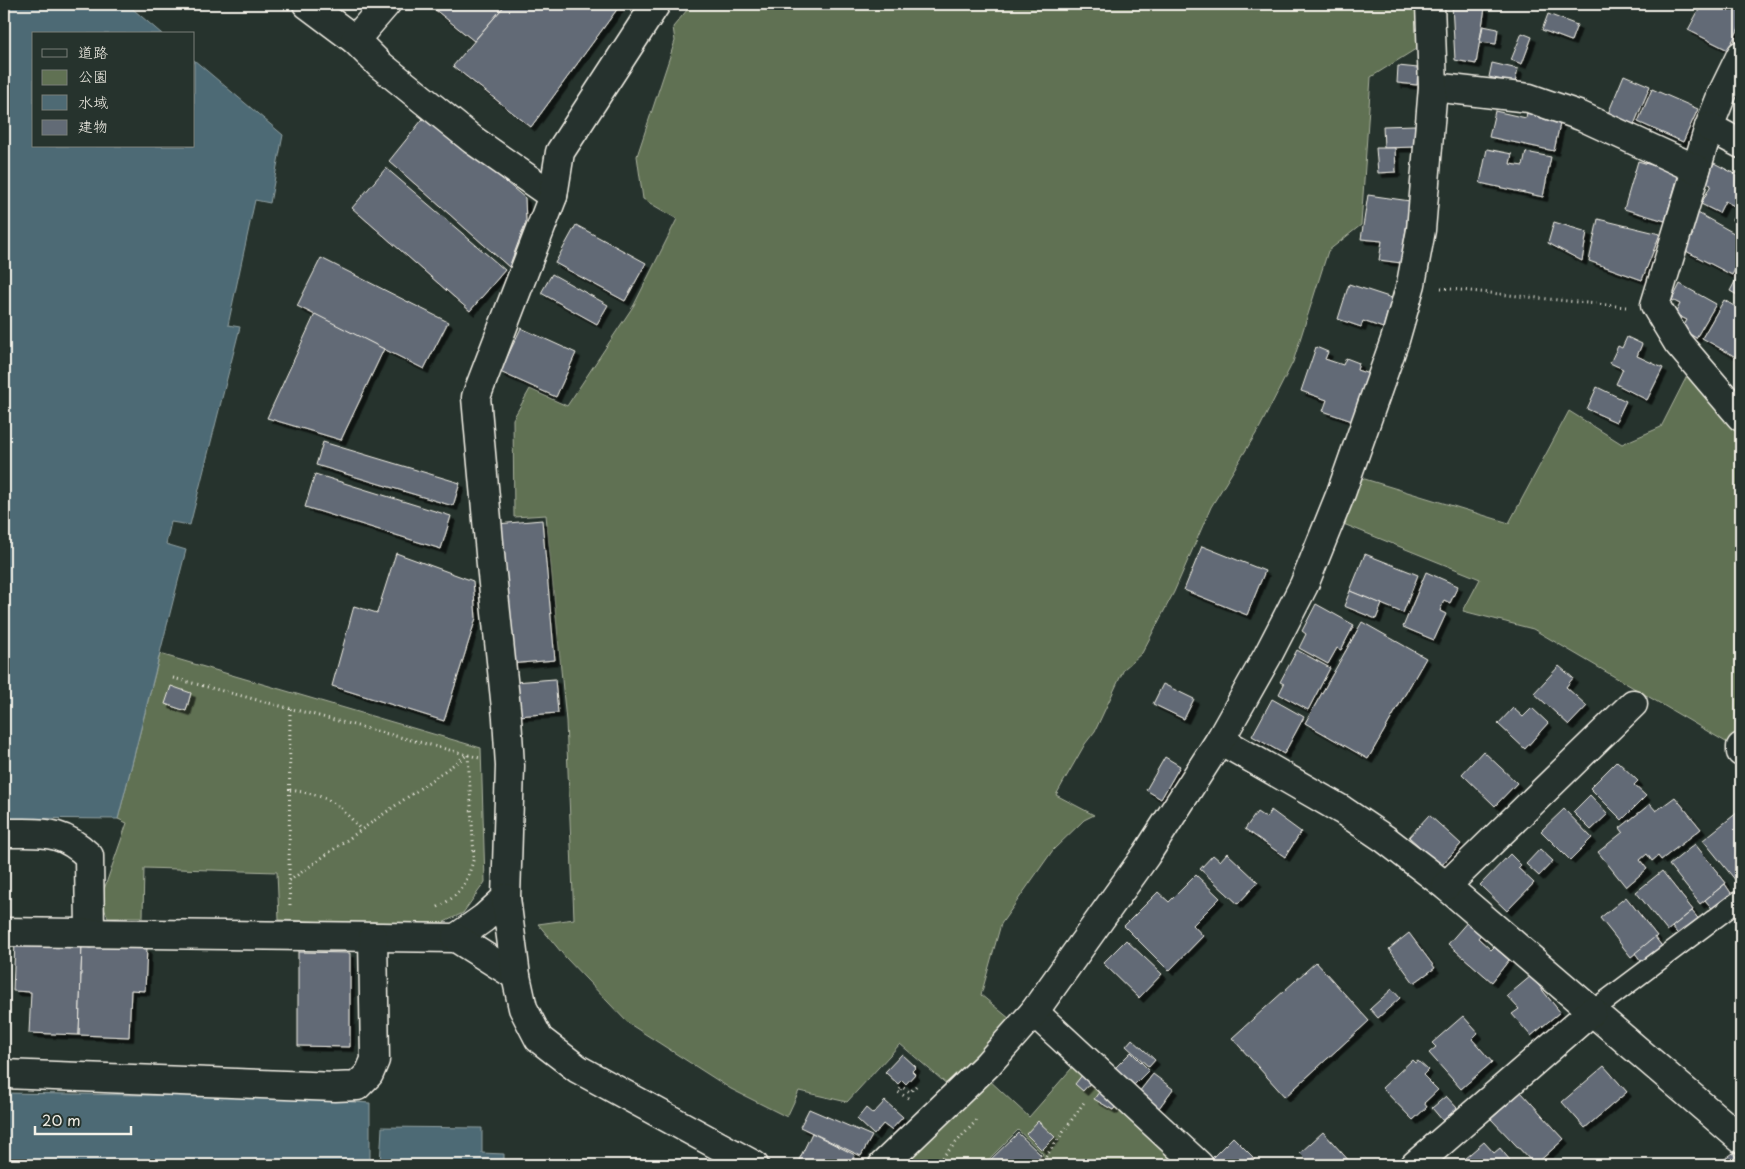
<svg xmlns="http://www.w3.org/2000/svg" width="1745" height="1169" viewBox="0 0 1745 1169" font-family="'Playpen Sans','Klee One',sans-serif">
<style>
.green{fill:#607153;stroke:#aab19e}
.water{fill:#4e6a74;stroke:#90a0a2}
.building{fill:#626b76;stroke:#f4f1e8;filter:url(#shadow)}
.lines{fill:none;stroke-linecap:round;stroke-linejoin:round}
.service-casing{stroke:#f4f1e8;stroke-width:22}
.minor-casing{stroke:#f4f1e8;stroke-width:31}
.tertiary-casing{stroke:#f4f1e8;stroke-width:31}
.path{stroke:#f4f1e8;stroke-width:3;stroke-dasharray:1 4;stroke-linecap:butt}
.service{stroke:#26332d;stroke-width:19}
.minor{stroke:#26332d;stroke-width:28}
.tertiary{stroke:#26332d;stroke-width:28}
</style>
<defs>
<filter id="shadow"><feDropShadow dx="4.5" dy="4.5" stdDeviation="0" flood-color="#0009"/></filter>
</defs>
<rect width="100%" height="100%" fill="#26332d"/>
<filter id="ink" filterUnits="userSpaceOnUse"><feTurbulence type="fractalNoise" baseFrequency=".02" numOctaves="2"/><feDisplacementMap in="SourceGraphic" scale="10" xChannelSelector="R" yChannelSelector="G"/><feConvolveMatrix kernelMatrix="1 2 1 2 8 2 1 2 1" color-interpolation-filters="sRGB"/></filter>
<g filter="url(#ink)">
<g class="green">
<polygon points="692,4 1418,4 1419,47 1371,77 1361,225 1328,251 1293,362 1260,427 1211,507 1174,592 1142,653 1124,669 1095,731 1085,744 1056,795 1094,815 1084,820 1053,850 1001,924 981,995 1010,1019 949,1086 900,1044 847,1102 799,1091 787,1117 731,1089 628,1023 566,958 538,924 574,919 566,721 546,515 514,517 513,419 530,389 567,406 634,305 677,219 643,199 637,156 675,41 673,27"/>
<polygon points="1690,370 1741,435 1741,724 1731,745 1533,629 1463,611 1480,579 1341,523 1358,477 1509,523 1569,411 1622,444 1661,427"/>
<polygon points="160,654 481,748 485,882 463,913 436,926 279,920 277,872 144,868 143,917 108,917 100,901 127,823 118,819"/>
<polygon points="1078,1061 1193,1165 1035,1165 1043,1154 1018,1130 983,1165 901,1165 987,1078 1029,1117"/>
</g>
<g class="water">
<polygon points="4,4 127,4 162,34 34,34 34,146 194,146 194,60 283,135 270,203 255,200 228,325 240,327 190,525 171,522 166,544 186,550 118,819 4,818"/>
<polygon points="4,1093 272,1097 370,1103 370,1165 4,1165"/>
<polygon points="382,1127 482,1128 482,1153 504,1154 504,1165 380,1165"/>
</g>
<g class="building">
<polygon points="428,4 506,4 474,41"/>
<polygon points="506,4 621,4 531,127 453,66"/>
<polygon points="1452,4 1463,4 1485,8 1476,64 1455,60"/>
<polygon points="1702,4 1741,4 1741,24 1728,50 1688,30"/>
<polygon points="1548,14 1577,25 1571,41 1542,30"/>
<polygon points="1483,26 1498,29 1496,44 1480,42"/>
<polygon points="1522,33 1532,37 1522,64 1511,60"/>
<polygon points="1492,63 1518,69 1515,83 1489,77"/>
<polygon points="1398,66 1418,68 1417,85 1397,83"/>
<polygon points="1624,75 1650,86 1633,127 1607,116"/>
<polygon points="1652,89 1698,109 1683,142 1638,122"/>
<polygon points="1741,99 1741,113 1736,110"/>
<polygon points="1495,111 1526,118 1527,112 1561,119 1554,151 1489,137"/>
<polygon points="426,115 525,198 526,222 509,267 389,161"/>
<polygon points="1415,125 1416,147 1384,148 1383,126"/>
<polygon points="1376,148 1395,148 1396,172 1378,173"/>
<polygon points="1487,149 1512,154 1510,164 1523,166 1526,152 1551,157 1543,197 1480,183"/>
<polygon points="1638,161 1679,173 1665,221 1624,209"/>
<polygon points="1714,163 1741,177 1741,224 1732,220 1738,208 1725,201 1719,213 1701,204 1711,185 1705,182"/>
<polygon points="386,168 505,270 470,311 352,208"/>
<polygon points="1368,195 1410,201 1401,263 1379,260 1382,241 1361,239"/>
<polygon points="1696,212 1741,237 1741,258 1732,275 1684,250 1693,234 1686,230"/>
<polygon points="1598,219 1660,234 1642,280 1589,261"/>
<polygon points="1554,222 1587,232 1582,261 1548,243"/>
<polygon points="576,225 646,263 625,301 555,263"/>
<polygon points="321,258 448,322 424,369 297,306"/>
<polygon points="1741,270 1741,297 1730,291"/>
<polygon points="552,274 608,305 597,324 541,293"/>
<polygon points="1349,284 1392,298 1383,328 1363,321 1361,327 1338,319"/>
<polygon points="1680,284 1716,304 1696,338 1682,329 1687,320 1675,314 1680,304 1672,300"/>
<polygon points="1724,300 1741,310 1741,360 1702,338"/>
<polygon points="315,314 384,349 341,440 267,418"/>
<polygon points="521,328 576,353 556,397 500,372"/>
<polygon points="1627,337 1642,344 1637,356 1663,368 1647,400 1616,384 1623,369 1610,363 1618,346 1622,348"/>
<polygon points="1316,347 1328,352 1325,359 1343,365 1346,358 1359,363 1357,370 1369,374 1352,421 1323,411 1327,400 1301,391"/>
<polygon points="1597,387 1626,401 1616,422 1587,409"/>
<polygon points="323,442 460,483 453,506 316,465"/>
<polygon points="315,474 451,516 441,549 305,507"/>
<polygon points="542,520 555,660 509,664 497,524"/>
<polygon points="1202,546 1265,571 1247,615 1184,590"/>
<polygon points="396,553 473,581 476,618 444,721 332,686 354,606 377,613"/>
<polygon points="1365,554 1418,575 1403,613 1350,591"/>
<polygon points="1426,572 1458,586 1450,603 1444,600 1440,611 1446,614 1434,640 1403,627"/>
<polygon points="1350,591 1382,604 1376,619 1344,606"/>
<polygon points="1316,604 1354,625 1341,650 1337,648 1328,664 1299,648 1306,634 1302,631"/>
<polygon points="1362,622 1426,658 1368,759 1305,723"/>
<polygon points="1297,650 1330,668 1308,710 1279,694 1284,684 1280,682"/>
<polygon points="1559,666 1573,678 1566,687 1587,706 1569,725 1534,693"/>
<polygon points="555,679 558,713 517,716 514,682"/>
<polygon points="1163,684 1194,699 1184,719 1153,704"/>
<polygon points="171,686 191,693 186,711 165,704"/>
<polygon points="1272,699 1304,717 1284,754 1252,736"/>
<polygon points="1513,708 1523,717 1532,708 1548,723 1525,749 1498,724"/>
<polygon points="1483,751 1517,783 1495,806 1462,774"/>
<polygon points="1165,757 1180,766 1161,799 1146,790"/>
<polygon points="1617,761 1638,781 1634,785 1646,796 1622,820 1590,788"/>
<polygon points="1590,795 1608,814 1591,830 1573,812"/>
<polygon points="1675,797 1701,829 1661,860 1658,856 1652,861 1647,854 1640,860 1647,869 1626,887 1598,852 1623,832 1620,828 1650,804 1656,811"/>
<polygon points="1564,809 1592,838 1570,860 1541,831"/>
<polygon points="1271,810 1301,832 1285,857 1245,829 1257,812 1266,818"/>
<polygon points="1738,812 1741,817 1741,887 1703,840"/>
<polygon points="1429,815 1461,844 1441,866 1409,837"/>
<polygon points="1695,844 1726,883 1700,904 1669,865"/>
<polygon points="1540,849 1553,861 1539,876 1526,864"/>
<polygon points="1227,853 1258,882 1238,904 1200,869 1213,855 1220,861"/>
<polygon points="1510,854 1521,865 1518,868 1534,883 1507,911 1480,885"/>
<polygon points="1662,871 1693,910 1667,931 1636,892"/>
<polygon points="1196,875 1220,898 1193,925 1203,936 1169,971 1124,926 1158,892 1169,902"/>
<polygon points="1725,884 1733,896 1714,911 1705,900"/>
<polygon points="1626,897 1657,936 1631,957 1600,918"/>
<polygon points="1692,911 1701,922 1681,938 1672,927"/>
<polygon points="1469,920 1483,932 1478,938 1491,950 1494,947 1509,960 1492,982 1448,944"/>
<polygon points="1409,933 1435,968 1414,983 1389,949"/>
<polygon points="1655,937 1664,949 1644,965 1635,953"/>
<polygon points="1126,940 1162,974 1139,998 1103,963"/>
<polygon points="15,942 82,945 79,1035 29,1033 31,992 13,991"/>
<polygon points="82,945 147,948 145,991 131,990 129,1037 79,1035"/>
<polygon points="298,952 350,953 350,1047 298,1046"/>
<polygon points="1316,962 1369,1021 1285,1097 1232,1038"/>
<polygon points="1531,976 1560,1012 1531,1036 1512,1014 1519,1009 1507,996"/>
<polygon points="1392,989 1400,998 1378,1018 1370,1009"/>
<polygon points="1463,1016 1478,1033 1472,1039 1492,1062 1461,1089 1429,1053 1436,1047 1432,1043"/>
<polygon points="1132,1039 1155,1060 1149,1067 1126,1046"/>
<polygon points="1131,1052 1149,1070 1128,1091 1110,1073"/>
<polygon points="902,1054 916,1067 912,1071 915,1074 906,1084 902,1080 898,1084 885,1072"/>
<polygon points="1412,1060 1415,1063 1418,1061 1428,1070 1423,1075 1438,1090 1424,1103 1427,1107 1413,1120 1382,1088"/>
<polygon points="1604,1066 1627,1092 1585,1128 1562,1102"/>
<polygon points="1083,1074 1091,1082 1083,1091 1075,1084"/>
<polygon points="1153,1074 1173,1089 1159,1108 1139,1092"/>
<polygon points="1102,1088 1119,1102 1113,1110 1094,1099"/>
<polygon points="1521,1092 1564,1139 1535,1165 1491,1119"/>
<polygon points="1446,1096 1457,1108 1443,1121 1432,1108"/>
<polygon points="885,1101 903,1117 891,1130 883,1124 874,1135 857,1119 866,1108 873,1114"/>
<polygon points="809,1109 872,1136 861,1156 800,1127"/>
<polygon points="1038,1121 1055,1137 1042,1150 1026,1134"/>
<polygon points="1323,1132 1352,1164 1351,1165 1312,1165 1300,1153"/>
<polygon points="812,1133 855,1155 850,1165 797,1164"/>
<polygon points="1018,1133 1041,1155 1032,1165 985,1165"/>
<polygon points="1233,1137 1253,1157 1244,1165 1219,1165 1212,1158"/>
<polygon points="1484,1142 1494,1153 1500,1148 1514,1165 1470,1165 1464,1159"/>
<polygon points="1733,1153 1741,1163 1741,1165 1717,1165"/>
<polygon points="1254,1159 1260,1165 1248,1165"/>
</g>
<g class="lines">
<defs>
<polyline id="service" points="1592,1011 1737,902"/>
<g id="minor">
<polyline points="307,4 355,40 379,64 473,140 553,196"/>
<polyline points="355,40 386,4"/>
<polyline points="1741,55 1722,94 1709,127 1655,305 1678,343 1741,417"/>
<polyline points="1433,87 1529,98 1581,116 1696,169"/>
<polyline points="1709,127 1741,144"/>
<polyline points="1220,740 1342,810 1385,839 1446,886 1741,1139"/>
<polyline points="1741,747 1741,752"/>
<path d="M4 833C42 834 59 828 89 856L90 933"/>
<polyline points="1446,886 1633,704"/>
<polyline points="4,932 456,938 484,918 506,898 510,766 507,718 491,565 476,397 553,196 560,152 656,4"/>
<polyline points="456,938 516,976"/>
<polyline points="1034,1012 1199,1165"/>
<polyline points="4,1074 335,1087 357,1086 369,1074 375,1060 373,937"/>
<polyline points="883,1165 987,1065 1034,1012 1146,855 1220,740 1268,655 1304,585 1341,493 1395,340 1411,284 1421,230 1433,87 1430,4"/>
<polyline points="1415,1165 1592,1011"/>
</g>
<polyline id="tertiary" points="506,898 516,976 523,1008 539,1039 578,1069 754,1165"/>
</defs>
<use href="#service" class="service-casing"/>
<use href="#minor" class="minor-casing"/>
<use href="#tertiary" class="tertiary-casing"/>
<g class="path">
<polyline points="1441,288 1626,307"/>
<polyline points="173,678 480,758"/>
<path d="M290 790C326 795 337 801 361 830"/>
<polyline points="289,881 467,755"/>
<polyline points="290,905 289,881 290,709"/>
<path d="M438 907C462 894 467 883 474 857L468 754"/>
<polyline points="908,1098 898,1092 902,1087 910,1092 917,1085"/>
<polyline points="935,1165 979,1118"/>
<polyline points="1040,1165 1085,1101"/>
</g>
<use href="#service" class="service"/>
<use href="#minor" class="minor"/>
<use href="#tertiary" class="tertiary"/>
</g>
</g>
<rect width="1745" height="1169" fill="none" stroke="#26332d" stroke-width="20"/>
<rect x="10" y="10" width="1725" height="1149" fill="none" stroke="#f4f1e8" stroke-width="2" filter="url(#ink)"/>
<rect x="32" y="32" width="162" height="115" fill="#26332d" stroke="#787f78"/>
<rect x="42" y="49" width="25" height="8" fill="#26332d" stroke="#787f78"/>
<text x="78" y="58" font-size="15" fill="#f4f1e8">道路</text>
<rect x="42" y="70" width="25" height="15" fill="#607153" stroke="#787f78"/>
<text x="78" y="82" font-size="15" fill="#f4f1e8">公園</text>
<rect x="42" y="95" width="25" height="15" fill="#4e6a74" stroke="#787f78"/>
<text x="78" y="108" font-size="15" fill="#f4f1e8">水域</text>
<rect x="42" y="120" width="25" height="15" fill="#626b76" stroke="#787f78"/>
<text x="78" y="132" font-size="15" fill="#f4f1e8">建物</text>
<path d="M35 1126v8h96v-8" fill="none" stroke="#f4f1e8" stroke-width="2.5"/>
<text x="42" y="1126" font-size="15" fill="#f4f1e8" stroke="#26332d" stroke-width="4" paint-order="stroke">20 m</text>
</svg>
